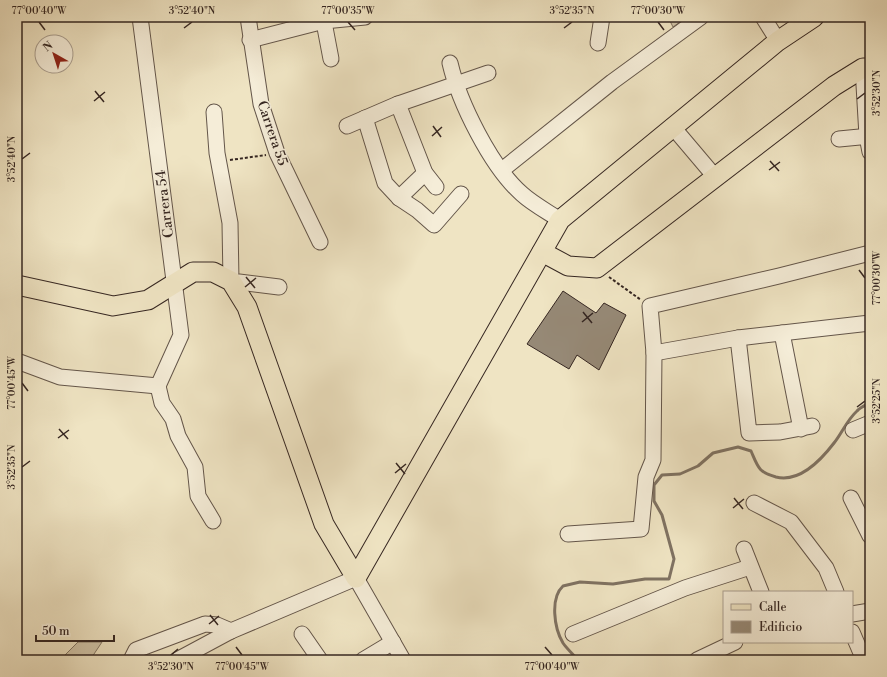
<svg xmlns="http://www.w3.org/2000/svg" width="887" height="677" viewBox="0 0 887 677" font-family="'Libre Bodoni',serif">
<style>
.green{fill:#d0c4a8;stroke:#837665}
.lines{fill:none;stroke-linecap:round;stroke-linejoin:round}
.stream{stroke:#7f7262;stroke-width:3}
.building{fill:#968976;stroke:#362722}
.minor-casing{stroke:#64564a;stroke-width:17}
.major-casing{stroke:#362722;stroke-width:21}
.path{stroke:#362722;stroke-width:2;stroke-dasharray:3 2;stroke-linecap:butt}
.minor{stroke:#f5edd8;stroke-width:15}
.major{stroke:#efe4c3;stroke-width:19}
.ticks{fill:none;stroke:#362722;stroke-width:1.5}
.labels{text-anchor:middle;stroke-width:3;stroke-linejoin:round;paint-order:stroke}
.street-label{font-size:14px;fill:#362722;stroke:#f5edd8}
.neatline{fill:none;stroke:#362722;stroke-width:1.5}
.ticks-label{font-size:10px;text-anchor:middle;fill:#362722}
</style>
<rect width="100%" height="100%" fill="#efe4c3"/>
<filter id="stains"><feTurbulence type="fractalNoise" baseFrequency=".005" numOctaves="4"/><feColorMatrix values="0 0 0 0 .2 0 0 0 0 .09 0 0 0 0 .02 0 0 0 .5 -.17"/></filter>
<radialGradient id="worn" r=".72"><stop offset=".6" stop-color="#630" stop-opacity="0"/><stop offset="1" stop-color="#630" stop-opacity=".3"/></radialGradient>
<g class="green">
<polygon points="668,17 687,17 673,27"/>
<polygon points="78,642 102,642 90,660 60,660"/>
</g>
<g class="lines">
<path class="stream" d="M578 660C573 654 567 649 563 643 554 628 550 598 563 586L580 582 613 584 645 579H669L674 559 662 515 654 501V485L662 475 680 474 698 466 713 453 738 447 751 451C758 467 758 472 776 477 800 483 821 460 834 443 842 433 847 420 857 411 860 407 866 405 870 403"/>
</g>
<polygon class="building" points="563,291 596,313 604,303 626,315 599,370 577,355 569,369 527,344"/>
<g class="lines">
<defs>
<g id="minor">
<polyline points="140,17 181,335 158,386"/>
<polyline points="248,17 261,104 277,153 320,242"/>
<polyline points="323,17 331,59"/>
<polyline points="763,17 778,41"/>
<polyline points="250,40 324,21 365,17"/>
<polyline points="598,43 602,17"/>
<path d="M450 63C459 102 491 167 522 194 533 204 548 212 560 220"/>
<polyline points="863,68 867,136 870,152"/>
<polyline points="398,104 425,173 436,187"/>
<polyline points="214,112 217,153 230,223 231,281 279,287"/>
<polyline points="365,118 385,183 399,198 417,210 434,225 461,194"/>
<polyline points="347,126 398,104 488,73"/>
<polyline points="672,126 716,178"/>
<polyline points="839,139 870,136"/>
<polyline points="502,170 612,82 701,17"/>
<polyline points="399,198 425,173"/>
<polyline points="782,333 801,429"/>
<polyline points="738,338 749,433 780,432 812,426"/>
<polyline points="654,353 738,338 870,323"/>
<polyline points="17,361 60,377 158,386"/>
<polyline points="158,386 162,403 173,419 178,436 195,467 198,496 213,521"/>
<polyline points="853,430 870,423"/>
<polyline points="851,498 870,536"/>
<polyline points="754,503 791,522 826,568 836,592"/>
<polyline points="568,534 641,529 646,477 653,460 654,353 650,306 779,276 870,253"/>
<polyline points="744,549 761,592"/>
<polyline points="852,614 870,611"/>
<polyline points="852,632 864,660"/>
<polyline points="302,634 320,660"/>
<polyline points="573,634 685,588 750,567"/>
<polyline points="131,660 136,650 205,624 217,625 231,631"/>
<polyline points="177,660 231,631 356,578 403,660"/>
<polyline points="363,660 393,642"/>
<polyline points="697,660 735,642"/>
</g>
<g id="major">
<polyline points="542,252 568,266 597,268 834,86 863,68 870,68"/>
<polyline points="17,285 113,306 148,300 193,272 213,272 231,281 247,307 324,524 356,578 560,220 778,41 814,17"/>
</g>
</defs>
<use href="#minor" class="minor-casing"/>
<use href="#major" class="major-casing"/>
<g class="path">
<polyline points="230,160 266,155"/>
<polyline points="609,277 641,300"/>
</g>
<use href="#minor" class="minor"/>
<use href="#major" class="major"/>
</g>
<path class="ticks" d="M39 22 45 30M348 22 355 30M658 22 664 30M184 28 192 22M564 28 572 22M95 91 104 102M857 99 865 93M94 101 105 92M433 126 441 137M432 136 442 127M22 159 30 153M770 161 779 171M769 170 780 162M859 270 865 278M246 277 255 288M245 287 256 278M583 312 592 323M582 322 593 313M22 383 28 391M857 407 865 401M59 429 68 439M58 438 69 430M396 463 405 474M22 467 30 461M395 473 406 464M734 498 743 509M733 508 744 499M210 615 218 625M209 624 219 616M236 647 242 655M545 647 552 655M171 655 178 649"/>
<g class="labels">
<g class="street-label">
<text transform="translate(273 133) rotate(71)" y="5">Carrera 55</text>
<text transform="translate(164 204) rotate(-97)" y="5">Carrera 54</text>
</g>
</g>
<rect width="887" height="677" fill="none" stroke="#efe4c3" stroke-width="44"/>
<rect x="723" y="591" width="130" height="52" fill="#f5edd8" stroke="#a99e8f"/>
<rect x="731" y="604" width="20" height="6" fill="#efe4c3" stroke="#a99e8f"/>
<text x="759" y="611" font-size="12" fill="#362722">Calle</text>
<rect x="731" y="621" width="20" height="12" fill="#968976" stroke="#a99e8f"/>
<text x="759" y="631" font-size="12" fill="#362722">Edificio</text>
<g transform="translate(54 54) rotate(321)"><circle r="19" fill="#f5edd8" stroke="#a99e8f"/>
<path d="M0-3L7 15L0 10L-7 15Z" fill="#8f2418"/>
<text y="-6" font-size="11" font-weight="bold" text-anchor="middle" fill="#362722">N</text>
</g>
<path d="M36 635v6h78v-6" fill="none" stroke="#362722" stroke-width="2"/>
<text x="42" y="635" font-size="12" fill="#362722" stroke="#f5edd8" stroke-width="3" paint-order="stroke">50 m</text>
<rect x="22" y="22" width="843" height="633" class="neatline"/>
<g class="ticks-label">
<text x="39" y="14">77°00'40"W</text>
<text x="192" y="14">3°52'40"N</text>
<text x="348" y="14">77°00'35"W</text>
<text x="572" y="14">3°52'35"N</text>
<text x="658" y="14">77°00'30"W</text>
<text transform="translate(876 93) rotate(-90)" y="4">3°52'30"N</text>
<text transform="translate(11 159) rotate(-90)" y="4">3°52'40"N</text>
<text transform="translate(876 278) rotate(-90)" y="4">77°00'30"W</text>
<text transform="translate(11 383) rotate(-90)" y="4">77°00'45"W</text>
<text transform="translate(876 401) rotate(-90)" y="4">3°52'25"N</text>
<text transform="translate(11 467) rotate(-90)" y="4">3°52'35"N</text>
<text x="171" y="670">3°52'30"N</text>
<text x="242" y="670">77°00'45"W</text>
<text x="552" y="670">77°00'40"W</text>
</g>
<rect width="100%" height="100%" filter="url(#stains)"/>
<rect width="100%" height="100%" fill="url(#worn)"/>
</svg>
